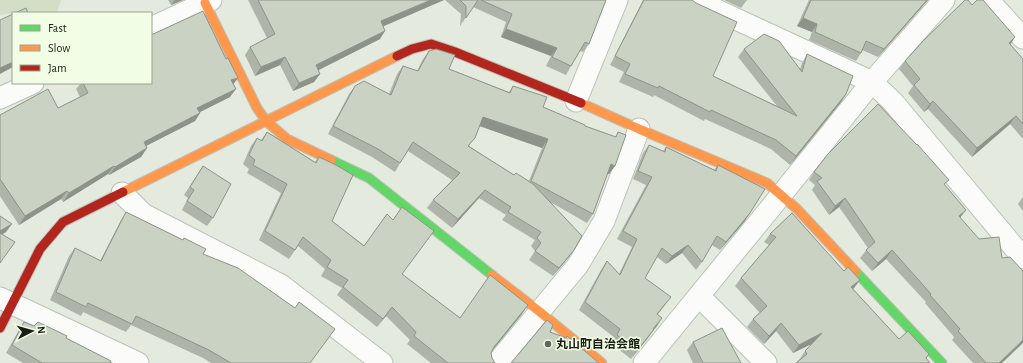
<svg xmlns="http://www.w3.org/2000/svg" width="1023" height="363" viewBox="0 0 1023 363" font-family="'Alegreya Sans','Noto Sans JP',sans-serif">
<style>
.green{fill:#d2dfc6}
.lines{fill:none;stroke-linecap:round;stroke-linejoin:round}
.street-casing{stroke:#bcc2b8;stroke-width:23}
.fast-casing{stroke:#bcc2b8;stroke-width:11}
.slow-casing{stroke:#bcc2b8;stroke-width:11}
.jam-casing{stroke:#bcc2b8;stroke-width:11}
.street{stroke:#fbfcfa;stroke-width:21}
.fast{stroke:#63d668;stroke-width:9}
.slow{stroke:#ff974d;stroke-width:9}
.jam{stroke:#b3261e;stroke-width:9}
.wall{fill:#aeb5a8;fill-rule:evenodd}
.shaded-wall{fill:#8d9388}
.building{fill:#cad2c3;stroke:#8d9388}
.poi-dot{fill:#61655b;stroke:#f1fee5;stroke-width:1.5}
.labels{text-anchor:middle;stroke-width:3;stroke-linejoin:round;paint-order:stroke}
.poi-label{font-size:12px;font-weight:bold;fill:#1a1e15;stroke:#f1fee5;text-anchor:start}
</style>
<rect width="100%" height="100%" fill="#e4eade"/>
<polygon class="green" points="0,0 61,0 57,13 28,13 25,12 0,15"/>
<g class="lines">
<defs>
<g id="street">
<polyline points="695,0 872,82 893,102 1023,258"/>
<polyline points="988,0 1023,38"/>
<polyline points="151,28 211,0"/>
<polyline points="0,98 33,83"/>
<polyline points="576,101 617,0"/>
<polyline points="122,193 143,214 281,285 382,363"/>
<polyline points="699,296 766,363"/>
<polyline points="0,298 138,363"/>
<polyline points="497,363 578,265 604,221 639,129"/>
<polyline points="644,363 781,195 872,82 944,0"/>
</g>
<g id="fast">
<polyline points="331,160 369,178 492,275"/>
<polyline points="856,272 942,363"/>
</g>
<g id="slow">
<polyline points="205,3 257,108 266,121 287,139 331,160"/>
<polyline points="581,103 639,129 767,183 797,209 856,272"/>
<polyline points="123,192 397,56"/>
<polyline points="492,275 540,312 602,363"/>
</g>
<g id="jam">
<polyline points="397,56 412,49 431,44 455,52 581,103"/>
<polyline points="0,328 40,249 63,222 123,192"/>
</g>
</defs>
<use href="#street" class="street-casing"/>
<use href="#fast" class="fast-casing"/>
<use href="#slow" class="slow-casing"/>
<use href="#jam" class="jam-casing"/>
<use href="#street" class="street"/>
<use href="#fast" class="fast"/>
<use href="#slow" class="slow"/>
<use href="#jam" class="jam"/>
</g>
<g class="wall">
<polygon points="168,0 183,0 171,5"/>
<polygon points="248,0 444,0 383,26 380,39 318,70 320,74 314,82 293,91 280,65 255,76 245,55 250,47 267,38"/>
<polygon points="445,0 606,0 589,44 583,52 580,51 571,66 566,75 546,66 551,56 501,37 506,22 473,7 460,26 461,14"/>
<polygon points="643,0 692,0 713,76 777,106 738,57 744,49 800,69 802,63 807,54 846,94 841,102 790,165 771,149 705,119 704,121 654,95 653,97 619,82 624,72 610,65"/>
<polygon points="724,0 747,0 741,8"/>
<polygon points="809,0 928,0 878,57 862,50 861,53 856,61 809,40 812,32 797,26"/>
<polygon points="1010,44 1023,59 1023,139 1010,124 972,157 928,109 924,112 908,93 913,86 899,69 905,61"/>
<path d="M429 51 449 69 509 92 513 86 543 107 585 126 615 137 618 132 615 166 609 174H607L593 214 587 223 552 203 574 250 568 258 553 276 529 260 535 251 531 246 535 240 502 220 506 215 479 198 452 228 427 208 433 200 452 180 408 151 400 163 395 172 372 157 328 134 349 94 355 86 389 94 397 74 403 66 417 71 423 59ZM479 126 542 148 529 181 514 175 469 146Z"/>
<polygon points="226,59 238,78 233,84 230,97 200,112 200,113 195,121 146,146 147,148 141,157 109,175 108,174 63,202 61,199 19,225 0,196 0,115 58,108 80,97 76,89 81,83 151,83"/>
<polygon points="267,132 315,162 319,157 332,221 460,318 522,314 492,350 491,353 492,358 495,363 431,363 407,344 410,340 386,316 377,327 337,295 342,288 321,276 325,269 298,246 289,259 259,240 281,193 247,173 249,169 243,164 251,146 257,138 261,140"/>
<polygon points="649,145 663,151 666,147 714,170 718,165 750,213 744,222 720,250 712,245 702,262 696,270 682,253 666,264 657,257 645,278 665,305 658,314 657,326 631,359 611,343 615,338 579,310 601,270 607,261 619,274 632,247 617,239 646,185 633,179 643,153"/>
<polygon points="203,166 213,218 207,226 182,210 188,198 184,195"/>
<polygon points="814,172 945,185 960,218 1002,363 973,363 952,340 954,337 925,303 926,302 886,259 872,271 860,258 868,248 839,207 829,215 812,190 815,185 809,180"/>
<polygon points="1023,197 1023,211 1018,204"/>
<polygon points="126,212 183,240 184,238 203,254 310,363 211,363 203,358 131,325 126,332 83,312 81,316 50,300 69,256 75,248 100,261 121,220"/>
<polygon points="770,234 860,280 853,289 899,339 929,354 926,359 930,363 796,363 799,360 805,351 812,343 793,353 776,331 764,344 747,327 753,319 760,313 735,286 741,278 769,245 764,242"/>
<polygon points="24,322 34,326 66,338 110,363 23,363 6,353 19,330"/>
<polygon points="693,342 741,363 693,363 687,350"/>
</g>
<g class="shaded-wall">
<polygon points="175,0 183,0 171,5"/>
<polygon points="431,0 444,0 375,30 381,21"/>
<polygon points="927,0 928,0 878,57 884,49"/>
<polygon points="803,18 817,24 812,32 797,26"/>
<polygon points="506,29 557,48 551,56 501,37"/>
<polygon points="385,31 380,39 311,74 316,65"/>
<polygon points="1015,37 1010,45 1009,43"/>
<polygon points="285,57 280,65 255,76 261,67"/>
<polygon points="13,62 13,67 0,74 0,68"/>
<polygon points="320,74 314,82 293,91 299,83"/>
<polygon points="238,78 232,86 231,80"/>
<polygon points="236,89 230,97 192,116 197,108"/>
<polygon points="846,94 841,102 790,165 796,156"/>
<polygon points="933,101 928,109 924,112 930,104"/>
<polygon points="200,113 195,121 138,150 144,142"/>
<polygon points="1016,116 1010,124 972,157 977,148"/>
<polygon points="483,117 548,139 542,148 477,125"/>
<polygon points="147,148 141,157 109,175 115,167"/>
<polygon points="611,164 615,166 609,174 605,173"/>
<polygon points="114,166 108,174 63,202 69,193"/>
<polygon points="485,190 479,198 452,228 458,219"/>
<polygon points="67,191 61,199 19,225 25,216"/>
<polygon points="845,198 839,207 829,215 835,206"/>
<polygon points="966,210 960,218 959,216"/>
<polygon points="750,213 744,222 720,250 726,242"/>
<polygon points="12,224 6,232 0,236 0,231"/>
<polygon points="688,245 682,253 666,264 672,256"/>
<polygon points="574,250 568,258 553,276 559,268"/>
<polygon points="892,250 886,259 872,271 878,263"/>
<polygon points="860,280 854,288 846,295 851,287"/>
<polygon points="671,297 665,305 651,322 657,314"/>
<polygon points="528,305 522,314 488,356 494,347"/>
<polygon points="392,307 386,316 377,327"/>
<polygon points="662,318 657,326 647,337 653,329"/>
<polygon points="781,323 776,331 764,344 769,336"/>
<polygon points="654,329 648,338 631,359 637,351"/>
<polygon points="822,333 816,342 793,353 799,345"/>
<polygon points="1023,340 1023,343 1002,363 999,363"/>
</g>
<g class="building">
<polygon points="258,0 431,0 381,21 385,31 316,65 320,74 299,83 285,57 261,67 250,47 275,34"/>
<polygon points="460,0 478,0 466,18 466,6"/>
<polygon points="481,0 606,0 589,44 585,42 571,66 552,57 557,48 506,29 512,14"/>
<polygon points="644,0 692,0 696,3 737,22 713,76 797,116 744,49 764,34 779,41 802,72 807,54 853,76 846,94 796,156 776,140 711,110 710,112 659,86 658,88 625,74 630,64 615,56"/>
<polygon points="811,0 927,0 884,49 866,41 861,53 815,32 817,24 803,18"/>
<polygon points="965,0 968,0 972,5 977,0 983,0 1015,37 1009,43 1023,59 1023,124 1016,116 977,148 933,101 930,104 914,85 920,79 905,61 924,40"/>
<polygon points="26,8 28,13 15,13"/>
<polygon points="203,11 226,59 228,58 238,78 231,80 236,89 197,108 200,113 144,142 147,148 115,167 114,166 69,193 67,191 25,216 0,179 0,115 48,89 58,108 88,93 83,83 151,83 151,35"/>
<polygon points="13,14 13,62 0,68 0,20"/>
<polygon points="436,49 455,55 449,69 510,93 513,86 547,97 543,107 585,125 585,126 616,137 618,132 626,135 615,166 611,164 593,214 531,181 548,139 483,117 475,138 468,146 514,175 516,173 533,184 582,236 574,250 559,268 535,251 541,243 537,238 541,232 508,212 511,207 485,190 458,219 433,200 460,173 413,142 400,163 378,149 333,126 355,86 364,81 391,95 403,66 418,71 429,51"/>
<polygon points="878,104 917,145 917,144 949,180 944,184 966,210 959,216 979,239 999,237 1002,258 1010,257 1023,271 1023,340 999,363 986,363 958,331 960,329 930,295 931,294 892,250 878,263 866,250 875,242 845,198 835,206 817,181 822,178 814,172 828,154"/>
<polygon points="267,132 316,163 319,157 336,165 353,175 332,221 364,246 387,214 393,220 402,207 434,231 402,274 460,318 490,275 528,305 494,347 491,353 492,358 495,363 448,363 414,336 416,332 392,307 383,319 343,287 348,280 327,267 331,260 303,237 295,250 265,231 287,184 253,165 255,160 249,155 257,138 262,141"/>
<polygon points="649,145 665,152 666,147 716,171 718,165 765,189 750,213 726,242 717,236 702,262 688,245 672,256 662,248 645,278 671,297 657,314 662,318 653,329 654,329 637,351 617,335 620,329 585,302 607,261 620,275 637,239 623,231 652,177 638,171"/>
<polygon points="203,166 231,184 213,218 187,201 194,190 190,187"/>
<polygon points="126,212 183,240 184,238 206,249 203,254 238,268 295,308 299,302 335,329 310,363 231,363 209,350 136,316 132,324 88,303 86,307 56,292 75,248 101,261"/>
<polygon points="792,213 844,271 848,267 860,280 851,287 899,339 908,331 929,354 926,358 930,363 796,363 807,354 805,351 822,333 799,345 781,323 769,336 753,319 767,306 741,278 776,237 770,234"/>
<polygon points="0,216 12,224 0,231"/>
<polygon points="0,233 15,242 0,263"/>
<polygon points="547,320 553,325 550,332 566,338 567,336 599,363 511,363"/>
<polygon points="24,322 34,326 38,322 67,336 66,338 111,361 110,363 42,363 12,345"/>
<polygon points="722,328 741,363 703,363 693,342"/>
</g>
<circle class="poi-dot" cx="548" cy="344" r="4"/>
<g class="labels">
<g class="poi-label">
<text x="556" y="348">丸山町自治会館</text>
</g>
</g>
<rect x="12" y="12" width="140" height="72" fill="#f1fee5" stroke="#9ba492"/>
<rect x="20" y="25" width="20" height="6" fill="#63d668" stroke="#9ba492"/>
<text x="48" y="32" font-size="12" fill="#1a1e15">Fast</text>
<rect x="20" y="45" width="20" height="6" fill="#ff974d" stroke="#9ba492"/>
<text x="48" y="52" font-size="12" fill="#1a1e15">Slow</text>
<rect x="20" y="65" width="20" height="6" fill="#b3261e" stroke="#9ba492"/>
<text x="48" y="72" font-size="12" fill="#1a1e15">Jam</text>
<g transform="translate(32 331) rotate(84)" stroke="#f1fee5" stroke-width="3" paint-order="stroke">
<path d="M0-3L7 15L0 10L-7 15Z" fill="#1a1e15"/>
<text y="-6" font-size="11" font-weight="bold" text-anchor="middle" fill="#1a1e15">N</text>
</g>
</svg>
